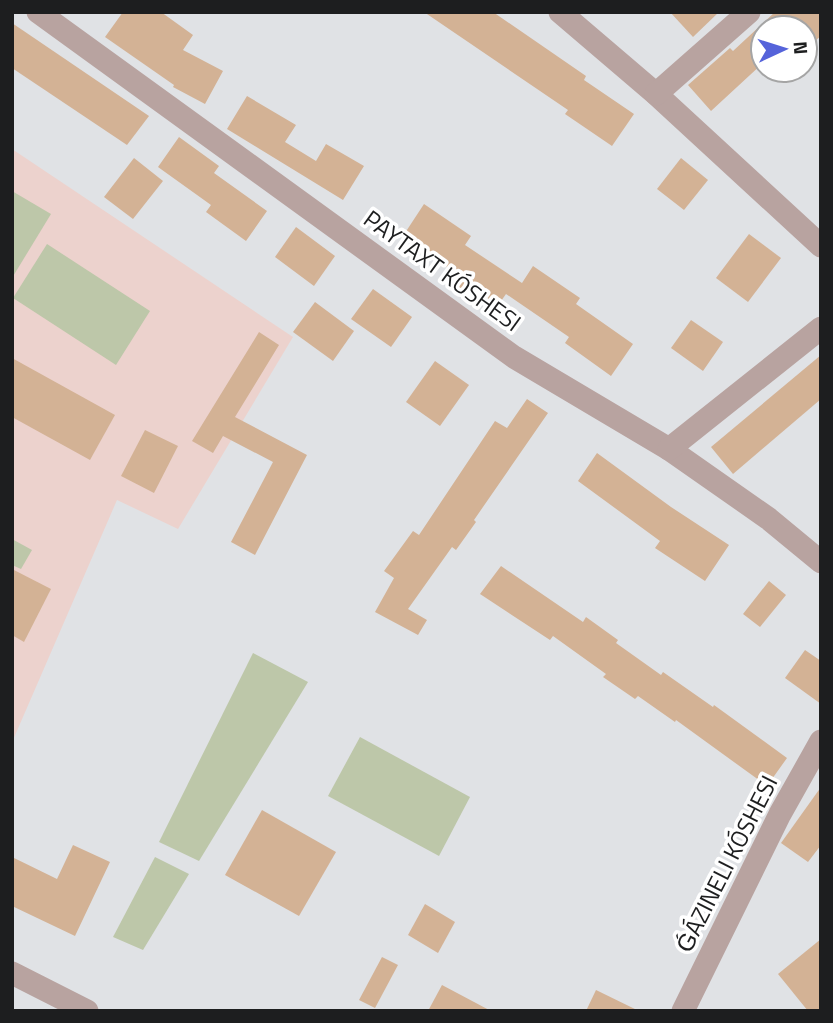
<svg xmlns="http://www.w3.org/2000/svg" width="833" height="1023" viewBox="0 0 833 1023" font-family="'Titillium Web',sans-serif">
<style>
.education{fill:#ecd2cd}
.green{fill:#bdc7a9}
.building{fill:#d3b295}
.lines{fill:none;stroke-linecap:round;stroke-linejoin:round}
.minor{stroke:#b8a3a0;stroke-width:23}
.labels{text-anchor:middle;stroke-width:7;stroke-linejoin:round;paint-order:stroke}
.street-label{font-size:24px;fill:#1d1e1f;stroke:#fff}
</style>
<rect width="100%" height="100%" fill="#e0e2e5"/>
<polygon class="education" points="12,149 293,337 178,529 117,500 13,740"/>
<g class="green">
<polygon points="12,191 51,214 12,278"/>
<polygon points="47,244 150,311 116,365 13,298"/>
<polygon points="12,539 32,550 21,569 12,565"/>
<polygon points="253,653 308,682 199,861 159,842"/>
<polygon points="360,737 470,797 439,856 328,796"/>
<polygon points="155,857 189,874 143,950 113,937"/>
</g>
<g class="building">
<polygon points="123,12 161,12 193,35 183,50 223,71 205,104 173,87 174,85 105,37"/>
<polygon points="424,12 493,12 586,76 584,80 634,114 612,146 565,114 568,110"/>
<polygon points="670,12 719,12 693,37"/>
<polygon points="775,12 821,12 821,36 805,49 805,28 763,28 763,63 711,111 688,85 730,48 733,51"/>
<polygon points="12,23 149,116 127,145 12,68"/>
<polygon points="247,96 296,125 285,142 316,161 326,144 364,166 343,200 227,129"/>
<polygon points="179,137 219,166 214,173 267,211 246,241 206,212 211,205 158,167"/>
<polygon points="134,158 163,181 133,219 104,197"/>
<polygon points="681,158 708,180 684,210 657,189"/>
<polygon points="424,204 471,236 465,245 522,283 533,266 580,298 576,304 633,344 611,376 565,343 569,337 506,294 494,311 447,279 453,271 403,236"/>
<polygon points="296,227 335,256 314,286 275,257"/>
<polygon points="749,234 781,258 748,302 716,278"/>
<polygon points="373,289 412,317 391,347 351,319"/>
<polygon points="315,302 354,331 333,361 293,332"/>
<polygon points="691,320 723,342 703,371 671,348"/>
<polygon points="259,332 279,345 235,417 307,455 255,555 231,542 273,462 223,436 213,453 192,441"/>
<polygon points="821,355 821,399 733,474 711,447"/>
<polygon points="12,358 115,415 90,460 12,417"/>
<polygon points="435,361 469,385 440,426 406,402"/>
<polygon points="527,399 548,413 474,520 476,522 456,550 452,547 408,609 427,620 418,635 375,612 394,578 384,571 413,531 419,535 495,421 507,428"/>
<polygon points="145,430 178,446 154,493 121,476"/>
<polygon points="597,453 671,507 729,545 705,581 655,548 660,541 578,481"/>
<polygon points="501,566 583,622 586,617 618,640 616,643 661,675 663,672 713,707 714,705 787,758 767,786 676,720 675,722 638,696 635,699 603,677 606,674 553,636 550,640 480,594"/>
<polygon points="12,569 51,589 24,642 12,635"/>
<polygon points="769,581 786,595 760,627 743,614"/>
<polygon points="805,650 821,661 821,704 785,678"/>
<polygon points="821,787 821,845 808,862 781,843"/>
<polygon points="262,810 336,852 299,916 225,875"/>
<polygon points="73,845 110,862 75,936 12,906 12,857 57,879"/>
<polygon points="425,904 455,922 438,953 408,935"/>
<polygon points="821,939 821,1011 808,1011 778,974"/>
<polygon points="382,957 398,965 375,1008 359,1000"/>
<polygon points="442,985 491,1011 428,1011"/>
<polygon points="596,990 639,1011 586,1011"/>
</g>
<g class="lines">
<g class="minor">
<polyline points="38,12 514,357 669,449 769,519 821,562"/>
<polyline points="560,12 656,94 821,246"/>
<polyline points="656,94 749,12"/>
<polyline points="669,449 821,328"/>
<polyline points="12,973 87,1011"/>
<polyline points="683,1011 780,814 821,741"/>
</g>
</g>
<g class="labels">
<g class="street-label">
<text transform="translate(442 271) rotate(36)" y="8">PAYTAXT KÓSHESI</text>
<text transform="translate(727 864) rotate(-63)" y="8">ǴÁZINELI KÓSHESI</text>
</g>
</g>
<rect width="833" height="1023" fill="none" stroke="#1d1e1f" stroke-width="28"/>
<g transform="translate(784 49) rotate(86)"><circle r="33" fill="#ffffff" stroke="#a5a5a5" stroke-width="2"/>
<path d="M0-5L12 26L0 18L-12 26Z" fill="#5563da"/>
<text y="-10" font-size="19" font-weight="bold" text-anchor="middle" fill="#1d1e1f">N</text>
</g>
</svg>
